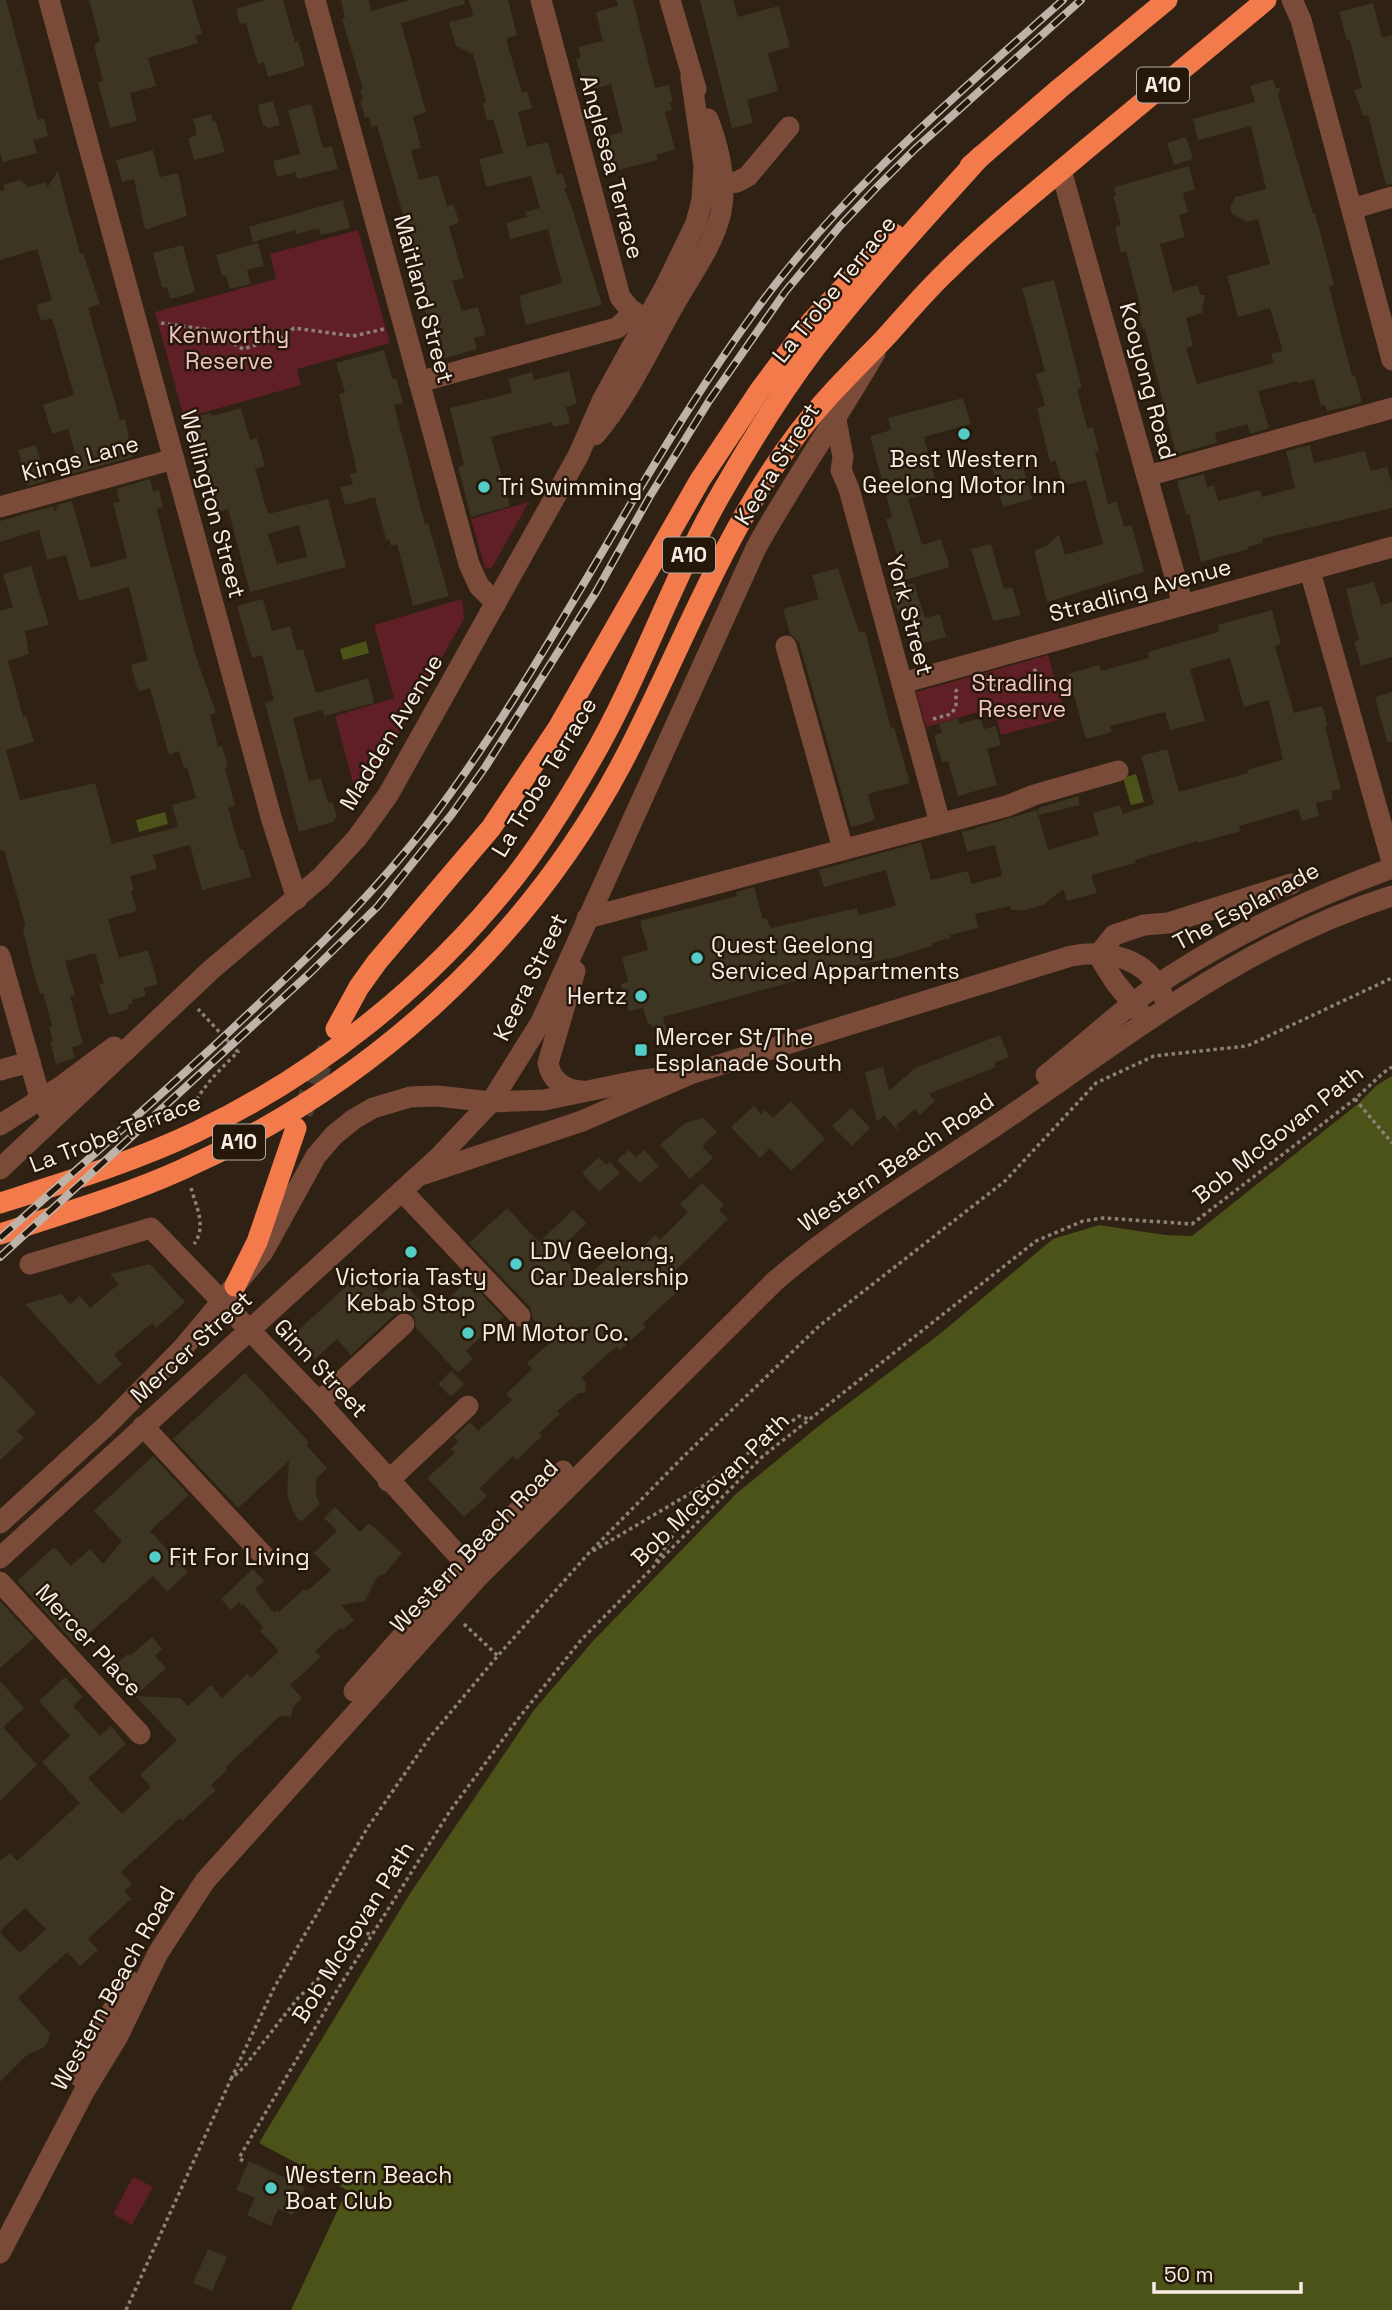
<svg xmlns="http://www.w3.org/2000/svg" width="1392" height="2310" viewBox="0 0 1392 2310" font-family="'Space Grotesk',sans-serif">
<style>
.green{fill:#601e27}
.water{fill:#4c5319}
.building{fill:#3c3522;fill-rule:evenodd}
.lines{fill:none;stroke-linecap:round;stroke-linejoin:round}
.highway-tunnel{stroke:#4d4032;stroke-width:21;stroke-dasharray:21 10;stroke-linecap:butt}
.path{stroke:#8d8175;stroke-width:3.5;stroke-dasharray:3.5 3.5;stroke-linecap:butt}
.minor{stroke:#7b4b39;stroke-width:21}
.highway{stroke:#f37a4b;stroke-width:21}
.rail-casing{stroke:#beb3a8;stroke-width:8}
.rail{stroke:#25180a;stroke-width:5;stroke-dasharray:16;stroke-linecap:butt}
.poi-dot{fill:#54cdc8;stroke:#25180a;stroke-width:2.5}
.labels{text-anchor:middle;stroke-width:5;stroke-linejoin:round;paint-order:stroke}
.shield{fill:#25180a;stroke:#b8ada3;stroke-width:2}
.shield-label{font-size:21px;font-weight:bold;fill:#f7ede4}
.street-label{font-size:23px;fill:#f7ede4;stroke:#25180a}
.park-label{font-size:23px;fill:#f1c4c5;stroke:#25180a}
.poi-label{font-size:23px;fill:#f7ede4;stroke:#25180a;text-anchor:start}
</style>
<rect width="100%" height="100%" fill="#2f2113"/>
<g class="green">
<polygon points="358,230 390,343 297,369 301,385 184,418 155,312 276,279 270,254"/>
<polygon points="529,502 491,569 485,568 471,519"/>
<polygon points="462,599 464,619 383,760 356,794 335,716 394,698 374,625"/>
<polygon points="1048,655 1066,718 1001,735 993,708 926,727 916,692"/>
<polygon points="133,2177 153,2187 132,2225 113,2214"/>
</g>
<g class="water">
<polygon points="366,641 369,653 343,660 340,649"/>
<polygon points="1136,774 1144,802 1131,805 1123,778"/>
<polygon points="165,812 168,824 139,832 136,820"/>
<polygon points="1392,1076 1392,2310 291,2310 347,2190 259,2143 409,1895 534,1710 593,1641 737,1493 820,1425 941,1333 1053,1239 1099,1225 1165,1235 1192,1236 1359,1103 1377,1085"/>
</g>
<g class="building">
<polygon points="0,0 6,0 38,120 44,118 48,136 33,140 37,153 3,162 0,153"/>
<polygon points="89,0 192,0 202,34 195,36 198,43 148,58 156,86 130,93 137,121 110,128 98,82 103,81 94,45 100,41"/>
<polygon points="265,0 283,0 295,42 298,41 305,65 302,67 268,77 264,62 258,64 246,23 240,24 236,9"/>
<polygon points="341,0 369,0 371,11 409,0 464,0 465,4 401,23 426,112 413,117 421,148 411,150 419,180 438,175 447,206 454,205 459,222 449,227 464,278 452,281 462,311 478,307 486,335 474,338 477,349 439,360 421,296 426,294 412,246 408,247 401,219 404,218 377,125 372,127 369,117 365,118 360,101 363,100 360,90 363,89 342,19 345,18"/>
<polygon points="469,0 508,0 517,35 506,39 522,93 527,91 532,108 518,112 527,147 548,142 557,175 562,173 567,187 564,188 571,205 602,305 526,325 519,296 562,283 548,229 510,239 506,223 527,217 525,212 540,208 531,176 486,187 479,159 503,153 493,119 487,121 483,103 486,102 473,54 456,46 449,22 473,16"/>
<polygon points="616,0 633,0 655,88 669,85 673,102 670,103 672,110 665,112 675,150 656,155 658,160 605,173 596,139 623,132 611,84 586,91 576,59 581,57 578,47 603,41 596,12 618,6"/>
<polygon points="700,0 733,0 738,17 779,6 790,47 768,53 778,91 747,100 753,123 732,128"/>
<polygon points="1373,3 1382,38 1392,35 1392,184 1386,185 1368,115 1363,116 1354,90 1362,88 1350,40 1347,40 1339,12"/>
<polygon points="1273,79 1275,87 1281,89 1278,95 1313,214 1315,213 1334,285 1329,286 1352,376 1355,375 1362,403 1327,411 1325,405 1321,406 1314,379 1299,383 1298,381 1258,391 1269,428 1250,434 1247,424 1215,433 1217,443 1176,454 1145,329 1143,330 1137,311 1141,310 1126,252 1121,253 1115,227 1121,225 1113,196 1116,195 1114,187 1189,166 1195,190 1183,193 1188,212 1179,215 1185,237 1160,244 1173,292 1198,285 1200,295 1205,295 1202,313 1186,318 1193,346 1186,348 1197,384 1274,363 1271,354 1283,351 1270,308 1238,317 1227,276 1270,264 1258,219 1247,222 1232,214 1230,207 1235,197 1266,189 1251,126 1198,140 1193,119 1255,102 1250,86"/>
<polygon points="273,101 280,125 269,128 263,125 258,105"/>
<polygon points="311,104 323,148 332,146 338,169 297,179 296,172 277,177 273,161 300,154 288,110"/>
<polygon points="211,114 213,122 216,122 225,152 194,160 188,138 197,135 193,119"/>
<polygon points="1186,137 1193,159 1174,165 1167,143"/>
<polygon points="153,150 160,177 178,173 187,216 145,230 134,179 122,182 116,160"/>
<polygon points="58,171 80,254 83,253 100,304 88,308 120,420 125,419 133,457 71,474 77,460 68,429 52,434 43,405 74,395 52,318 41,321 36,305 52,300 37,249 0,260 0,191 5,191 3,185 20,180 29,187 45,182 47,188"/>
<polygon points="343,200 350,228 321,235 319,228 296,234 295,230 253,242 249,227"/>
<polygon points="258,243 264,266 247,270 251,284 230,289 226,276 222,275 216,255"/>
<polygon points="183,245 195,292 170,299 167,287 162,288 153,253"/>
<polygon points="1054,280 1082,388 1077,389 1087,428 1093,427 1099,451 1095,452 1108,504 1117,502 1124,527 1132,525 1144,572 1047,602 1034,551 1048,545 1059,534 1065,555 1103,544 1086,480 1062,486 1056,461 1050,462 1037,408 1045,406 1036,374 1045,371 1022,288"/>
<polygon points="384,350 392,379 396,378 403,403 394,405 425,524 428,523 449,596 413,606 397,544 391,546 389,539 386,540 375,497 345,505 340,487 353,484 350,474 357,472 339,394 345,392 336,363"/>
<polygon points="569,371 577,404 566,407 570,423 554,427 552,422 491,437 510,506 471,517 458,467 464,465 450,408 512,393 508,379 532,372 534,380"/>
<polygon points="963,398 971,424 924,437 938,491 908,499 922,545 941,539 950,567 905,580 886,519 892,517 870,436 891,430 888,418"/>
<path d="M241 408 250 440 257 438 265 466 255 469 268 514 328 499 346 567 250 592 228 509 219 512 191 418 211 413 212 416ZM299 525 307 557 277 564 268 534Z"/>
<polygon points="36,445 46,481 28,486 18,450"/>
<polygon points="1310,445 1314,463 1365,451 1371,471 1387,467 1392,483 1392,508 1262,539 1263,543 1247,547 1248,549 1201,562 1189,514 1186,515 1177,481 1204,474 1207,487 1214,485 1218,501 1260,490 1262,497 1295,488 1286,451"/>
<polygon points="1020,456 1032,499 1003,507 991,464"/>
<polygon points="150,479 153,492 159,490 163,507 157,509 165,542 196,657 216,713 210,715 218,747 222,746 228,767 225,768 235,806 228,808 240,849 243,849 251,877 202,890 190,845 153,855 157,869 130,876 134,890 131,891 137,911 108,919 119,958 148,950 158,984 144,988 146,996 132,1000 133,1003 128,1004 129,1009 109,1015 99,984 104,983 95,953 65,961 75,995 70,996 83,1044 72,1047 75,1058 56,1064 50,1041 53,1041 49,1027 52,1026 43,993 40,994 33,970 23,930 25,924 4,850 0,851 0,611 13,607 3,574 31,566 49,625 25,631 29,654 8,661 23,717 26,716 34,742 6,750 20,800 95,783 112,844 178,827 172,805 196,798 187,767 184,768 179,751 169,755 150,688 140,691 137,688 131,665 148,660 129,587 79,601 66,555 47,560 39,530 0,542 0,521 53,506 55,512 58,505 72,501 91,568 127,558 113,503 120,502 116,489"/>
<polygon points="991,544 1004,589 1012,587 1021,615 993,621 971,549"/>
<polygon points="838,568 859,632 865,631 891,728 894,727 910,783 868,794 875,820 851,827 799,642 790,634 783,609 819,599 812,575"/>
<polygon points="1374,582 1381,605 1392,602 1392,657 1361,666 1354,641 1359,640 1346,589"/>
<polygon points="914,583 925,618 940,614 946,637 917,645 908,610 898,613 891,590"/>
<polygon points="263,599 272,631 290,626 297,651 303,649 316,693 368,678 374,703 324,716 323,710 293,718 309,781 321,778 328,803 332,802 337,816 332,822 299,832 265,703 274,700 262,655 252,658 237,606"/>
<polygon points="1272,610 1281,644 1275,646 1294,713 1322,706 1328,726 1325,726 1341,789 1331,791 1333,799 1316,803 1319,816 1302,821 1298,809 1239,826 1241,831 1198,843 1197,841 1135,860 1136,863 1091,875 1097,893 1067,901 1063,889 1043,905 1025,910 1011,910 1010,906 975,914 978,928 950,935 951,938 932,943 932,946 905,954 906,955 848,967 663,1017 669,1039 647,1022 643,1008 628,1011 621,984 628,982 622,957 648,950 640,921 737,896 736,892 754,887 763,919 766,918 771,928 857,908 859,915 896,906 886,870 824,887 819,870 921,842 931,880 968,871 971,884 1002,876 995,845 967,852 962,832 1037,810 1048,850 1099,835 1093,813 1120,805 1123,814 1154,804 1141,756 1167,749 1179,792 1248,773 1247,770 1283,760 1269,700 1244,707 1230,658 1190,669 1205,721 1170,730 1165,712 1110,726 1112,732 1086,739 1068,674 1099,665 1101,671 1149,658 1148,652 1219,632 1217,625"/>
<polygon points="1392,692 1392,742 1387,742 1375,697"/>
<polygon points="958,718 960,724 980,718 984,729 996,726 1001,745 987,749 997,785 958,796 948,761 942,762 934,735 942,733 939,724"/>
<polygon points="1078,796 1080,805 1039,815 1038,808"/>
<polygon points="1000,1035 1009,1057 994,1063 996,1067 929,1094 935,1101 920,1115 915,1109 897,1125 898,1131 884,1115 877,1121 865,1072 883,1067 889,1091 915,1068"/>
<polygon points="791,1101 825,1139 791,1171 770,1148 760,1158 731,1127 754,1106 761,1114 765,1110 773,1118"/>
<polygon points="851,1108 870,1128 852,1146 832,1126"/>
<polygon points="703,1118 717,1132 704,1144 703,1147 713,1158 690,1179 660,1145 685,1123"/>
<polygon points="629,1150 636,1157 644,1150 659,1166 640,1183 617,1160"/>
<polygon points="599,1157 606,1165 610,1162 620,1173 599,1192 582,1173"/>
<polygon points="702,1183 724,1205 719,1210 728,1219 675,1271 686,1284 643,1323 646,1327 620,1350 617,1346 581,1378 586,1383 585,1393 579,1393 557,1411 560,1414 539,1433 542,1436 517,1460 513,1456 480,1488 487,1496 464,1517 427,1478 455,1453 451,1449 458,1442 454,1437 470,1422 478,1431 512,1400 506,1394 532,1369 527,1363 552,1341 533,1319 530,1307 469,1243 507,1208 539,1242 573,1210 587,1223 562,1247 564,1250 560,1254 584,1280 615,1251 627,1262 655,1235 660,1240 688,1212 680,1204"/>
<polygon points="150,1264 185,1302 156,1328 152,1323 114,1355 122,1364 99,1385 25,1304 61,1294 70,1304 80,1296 90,1308 119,1284 110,1274"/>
<polygon points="362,1272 382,1294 399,1278 432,1314 464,1284 472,1284 503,1317 466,1351 473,1359 458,1373 416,1328 414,1316 407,1311 395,1314 351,1355 337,1339 315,1359 293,1335"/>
<polygon points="451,1371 464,1384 451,1397 438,1384"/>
<polygon points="245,1373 309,1442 306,1445 327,1468 316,1479 316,1496 320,1504 301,1522 295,1515 287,1496 289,1461 238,1508 173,1439"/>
<polygon points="0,1374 36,1413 17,1431 24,1438 0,1460"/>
<polygon points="153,1456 189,1495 150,1531 188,1572 167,1592 153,1576 76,1645 17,1581 54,1547 71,1566 90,1549 103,1564 122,1541 94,1511"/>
<polygon points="335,1507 360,1532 369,1523 402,1553 385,1574 377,1577 365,1601 341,1605 354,1620 343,1630 340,1628 315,1651 321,1657 290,1685 302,1698 293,1707 291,1717 280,1716 226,1767 227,1770 211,1785 216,1790 182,1821 180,1818 121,1872 132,1884 124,1891 131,1899 88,1939 98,1950 80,1966 67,1952 18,1998 50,2033 48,2042 43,2048 27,2055 0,2082 0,1932 20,1953 46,1929 25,1908 0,1931 0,1861 10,1853 17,1861 80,1803 42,1762 70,1736 39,1701 65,1677 83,1697 73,1706 100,1736 111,1726 126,1744 88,1778 122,1814 151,1787 140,1775 177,1740 135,1696 180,1698 188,1706 211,1685 222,1698 247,1674 251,1678 279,1651 260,1631 263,1627 243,1604 242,1606 239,1602 231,1610 221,1599 253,1569 264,1581 255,1589 274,1613 277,1610 279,1612 304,1589 307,1591 331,1570 314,1553 337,1531 324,1518"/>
<polygon points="0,1601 34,1638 0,1668"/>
<polygon points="152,1637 162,1649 155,1656 166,1668 136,1695 125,1682 129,1679 116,1664 128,1654 130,1656"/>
<polygon points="0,1681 24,1708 3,1727 37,1765 0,1801"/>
<polygon points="249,2161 305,2187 296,2211 292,2215 278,2209 271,2226 247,2215 255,2198 236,2190"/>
<polygon points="208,2249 227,2257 212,2291 193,2283"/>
</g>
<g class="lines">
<polyline class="highway-tunnel" points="302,1113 328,1049"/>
<g class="path">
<polyline points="161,323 210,330 243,349 282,337 294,328 353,336 384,329"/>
<polyline points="979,683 1013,689 1038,681 1034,667"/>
<polyline points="933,719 951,714 956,707 956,691 959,687"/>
<polyline points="1355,1099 1392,1143"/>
<path d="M190 1112C201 1088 219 1070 238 1052L198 1009"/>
<path d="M191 1188C196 1206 207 1227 194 1244"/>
<polyline points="593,1551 706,1484 799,1416 809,1419"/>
<polyline points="656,1562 704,1486"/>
<polyline points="464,1624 498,1656"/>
<polyline points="231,2079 274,1988 301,1941 368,1827 430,1737 495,1659 588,1554 685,1455 819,1326 1005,1181 1096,1083 1154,1056 1247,1046 1392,978"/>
<polyline points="243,2161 239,2158 336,1992 450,1811 518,1719 581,1640 763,1456 1036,1241 1083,1221 1103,1218 1192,1224 1355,1099 1383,1073 1392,1067"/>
<polyline points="126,2310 231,2079 244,2067 298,1998 319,1978 351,1941 362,1933 372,1934"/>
</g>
<g class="minor">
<polyline points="49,0 271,817 297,899"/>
<polyline points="315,0 469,564 479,586 496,603"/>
<polyline points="541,0 620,297 629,308 656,327"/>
<polyline points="670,0 696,89"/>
<polyline points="1292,0 1301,20 1392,360"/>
<polyline points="1061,170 1183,605"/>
<polyline points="709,186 737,182 748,176 789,127"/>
<polyline points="1352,209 1392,197"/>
<polyline points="419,382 617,328 634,312"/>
<polyline points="836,420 843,457 841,470 849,489 940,823"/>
<path d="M595 435C628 396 650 347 675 303 691 275 714 244 721 212 727 181 719 148 708 119"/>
<polyline points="1147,476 1392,408"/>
<polyline points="0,507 174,459"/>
<polyline points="1310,571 1392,862"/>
<polyline points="786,646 843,849"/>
<polyline points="902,683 1392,547"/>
<polyline points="587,918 1007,806 1034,795 1118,771"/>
<polyline points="1098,955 1114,935 1144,925 1168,923 1291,884"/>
<polyline points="1098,955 1115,982 1142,1015"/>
<polyline points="0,956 39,1094 48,1111"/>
<path d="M575 971 548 1063C551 1080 564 1090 582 1091"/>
<polyline points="0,1070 30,1062"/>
<path d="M1046 1075C1088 1042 1127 1004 1172 975 1241 931 1315 896 1392 868"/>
<polyline points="0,1125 63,1085 114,1047"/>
<polyline points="0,1169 212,969 321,877 357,838 388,795 578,456 603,399 666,285 696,223 702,200 704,166 691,77"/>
<path d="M424 1174 582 1121 690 1074 1071 956C1108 949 1148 958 1163 996"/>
<polyline points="402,1191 520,1316"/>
<polyline points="30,1264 151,1228 319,1402 474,1573"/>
<polyline points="319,1402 404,1324"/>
<polyline points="143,1426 263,1555"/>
<polyline points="388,1481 468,1406"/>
<polyline points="0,1523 107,1425 182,1349 263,1252 316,1156 334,1135 354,1119 373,1108 410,1097 437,1096 491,1102 544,1100 636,1081 690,1074"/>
<path d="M0 1558 439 1157 491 1102 541 1022 756 548C793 481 837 419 875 353"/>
<polyline points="0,1582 140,1734"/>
<polyline points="354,1691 466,1564 508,1520 563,1471"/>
<polyline points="80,2077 102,2028 130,1981"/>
<path d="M0 2253 85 2090 118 2036 158 1953 205 1881 478 1577 775 1281C853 1214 942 1164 1026 1105 1145 1023 1252 940 1392 896"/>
</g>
<g class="highway">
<polyline points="970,166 1059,89 1167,0"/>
<polyline points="336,1029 359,987 377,962 491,828 558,728 700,480 760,390 811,322 894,234"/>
<path d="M0 1203C66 1182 133 1162 196 1132 318 1074 430 984 514 878 543 841 568 800 591 760 641 674 672 578 722 492 750 443 781 393 815 348 867 281 924 219 981 156"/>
<path d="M0 1234C61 1214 123 1196 181 1170 369 1086 525 945 622 763 680 653 722 533 798 433 824 399 854 370 884 339 904 317 924 293 946 272 989 229 1037 191 1083 152 1144 101 1205 51 1266 0"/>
<polyline points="235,1286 257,1242 296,1128"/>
</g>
<defs>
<g id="rail">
<path d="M0 1238C72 1174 144 1110 215 1045 290 975 364 906 427 825 549 665 633 480 751 317 838 195 952 99 1063 0"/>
<polyline points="0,1257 310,973 378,906 452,814 486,766 596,592 650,496 709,401 785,292 840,226 877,187 915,149 1081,0"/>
</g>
</defs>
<use href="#rail" class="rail-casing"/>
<use href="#rail" class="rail"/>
</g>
<g class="poi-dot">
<circle cx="964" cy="434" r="7"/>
<circle cx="484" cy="487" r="7"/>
<circle cx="697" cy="958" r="7"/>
<circle cx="641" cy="996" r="7"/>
<rect x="634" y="1043" width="14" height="14" rx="3.5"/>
<circle cx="411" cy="1252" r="7"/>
<circle cx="516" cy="1264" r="7"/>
<circle cx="468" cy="1333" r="7"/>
<circle cx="155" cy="1557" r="7"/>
<circle cx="271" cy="2188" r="7"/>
</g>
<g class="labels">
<g class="shield">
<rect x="1137" y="67.5" width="52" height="35" rx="5"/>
<rect x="663" y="537.5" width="52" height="35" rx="5"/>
<rect x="213" y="1124.5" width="52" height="35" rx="5"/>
</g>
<g class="shield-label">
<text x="1163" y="92">A10</text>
<text x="689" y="562">A10</text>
<text x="239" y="1149">A10</text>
</g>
<g class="street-label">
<text transform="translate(612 167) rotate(75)" y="8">Anglesea Terrace</text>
<text transform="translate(834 289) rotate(-51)" y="8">La Trobe Terrace</text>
<text transform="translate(424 299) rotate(75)" y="8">Maitland Street</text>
<text transform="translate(1148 381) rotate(75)" y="8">Kooyong Road</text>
<text transform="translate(80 458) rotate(-15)" y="8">Kings Lane</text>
<text transform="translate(777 464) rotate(-58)" y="8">Keera Street</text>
<text transform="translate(213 504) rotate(75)" y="8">Wellington Street</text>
<text transform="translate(1140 590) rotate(-15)" y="8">Stradling Avenue</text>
<text transform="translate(910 615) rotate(75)" y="8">York Street</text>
<text transform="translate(391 732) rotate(-59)" y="8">Madden Avenue</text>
<text transform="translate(544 777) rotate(-59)" y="8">La Trobe Terrace</text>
<text transform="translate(1246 906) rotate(-28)" y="8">The Esplanade</text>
<text transform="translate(530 977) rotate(-64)" y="8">Keera Street</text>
<text transform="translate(115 1133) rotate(-21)" y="8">La Trobe Terrace</text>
<text transform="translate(1278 1134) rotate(-38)" y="8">Bob McGovan Path</text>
<text transform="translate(896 1162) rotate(-34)" y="8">Western Beach Road</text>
<text transform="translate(191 1347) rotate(-42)" y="8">Mercer Street</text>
<text transform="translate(321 1368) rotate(47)" y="8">Ginn Street</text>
<text transform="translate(710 1489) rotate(-44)" y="8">Bob McGovan Path</text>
<text transform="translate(474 1546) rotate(-46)" y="8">Western Beach Road</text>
<text transform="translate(89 1640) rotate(47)" y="8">Mercer Place</text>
<text transform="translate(353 1932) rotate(-58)" y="8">Bob McGovan Path</text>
<text transform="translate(113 1988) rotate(-61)" y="8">Western Beach Road</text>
</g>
<g class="park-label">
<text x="229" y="343">Kenworthy<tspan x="229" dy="26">Reserve</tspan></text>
<text x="1022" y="691">Stradling<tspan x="1022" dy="26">Reserve</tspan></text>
</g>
<g class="poi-label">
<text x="964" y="467" text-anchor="middle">Best Western<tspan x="964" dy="26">Geelong Motor Inn</tspan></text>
<text x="498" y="495">Tri Swimming</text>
<text x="711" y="953">Quest Geelong<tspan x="711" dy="26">Serviced Appartments</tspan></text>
<text x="627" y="1004" text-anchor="end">Hertz</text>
<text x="655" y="1045">Mercer St/The<tspan x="655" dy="26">Esplanade South</tspan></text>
<text x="530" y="1259">LDV Geelong,<tspan x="530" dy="26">Car Dealership</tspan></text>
<text x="411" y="1285" text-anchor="middle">Victoria Tasty<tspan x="411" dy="26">Kebab Stop</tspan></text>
<text x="482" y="1341">PM Motor Co.</text>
<text x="169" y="1565">Fit For Living</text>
<text x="285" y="2183">Western Beach<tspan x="285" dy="26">Boat Club</tspan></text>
</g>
</g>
<path d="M1154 2282v10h147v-10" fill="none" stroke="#f7ede4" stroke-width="3.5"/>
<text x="1164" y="2282" font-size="21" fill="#f7ede4" stroke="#25180a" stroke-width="5" paint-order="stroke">50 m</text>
</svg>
